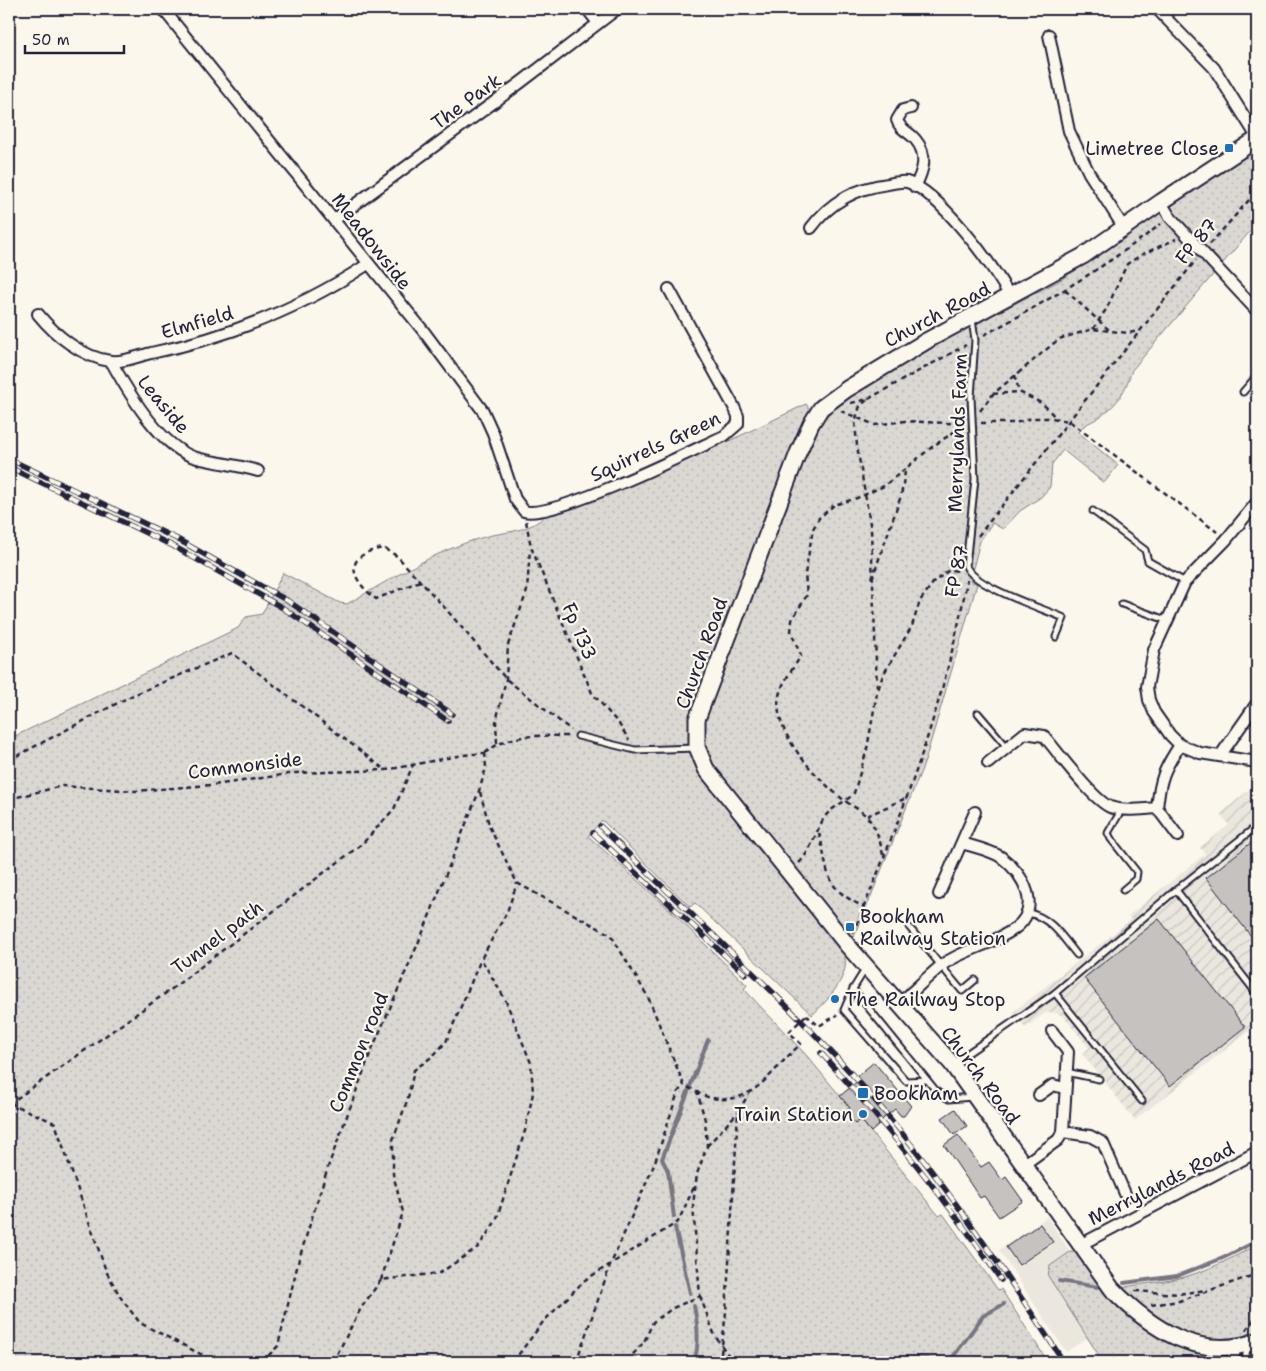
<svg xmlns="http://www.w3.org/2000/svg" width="1266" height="1371" viewBox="0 0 1266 1371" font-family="'Shantell Sans',sans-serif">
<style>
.built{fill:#ebe7df}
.industrial{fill:url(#industrial-furrows)}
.park{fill:url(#park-dots);stroke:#7e7d87}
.water{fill:url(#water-rules);stroke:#787681}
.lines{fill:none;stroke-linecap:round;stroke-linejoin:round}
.stream{stroke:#787681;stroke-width:4}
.building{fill:#c6c2c0;stroke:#22223b}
.lane-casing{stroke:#22223b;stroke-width:9}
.street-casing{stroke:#22223b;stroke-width:14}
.secondary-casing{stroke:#22223b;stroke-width:19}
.path{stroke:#22223b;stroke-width:2.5;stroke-dasharray:5 4;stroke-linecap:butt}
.lane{stroke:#fbf7ec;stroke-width:5}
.street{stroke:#fbf7ec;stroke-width:10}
.secondary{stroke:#fbf7ec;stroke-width:15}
.rail-casing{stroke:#22223b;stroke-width:5.5}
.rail{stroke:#fbf7ec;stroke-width:4;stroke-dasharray:11;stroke-linecap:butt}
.path-bridge{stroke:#22223b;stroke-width:2.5;stroke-dasharray:5 4;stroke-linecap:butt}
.poi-dot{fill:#1f6fb2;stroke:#fbf7ec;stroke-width:2}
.labels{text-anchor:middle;stroke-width:4.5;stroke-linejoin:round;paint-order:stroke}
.street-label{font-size:19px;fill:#22223b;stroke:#fbf7ec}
.poi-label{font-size:19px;fill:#22223b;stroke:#fbf7ec;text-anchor:start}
</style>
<defs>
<pattern id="industrial-furrows" width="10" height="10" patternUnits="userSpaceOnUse" patternTransform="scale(1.25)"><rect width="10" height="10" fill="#ebe7df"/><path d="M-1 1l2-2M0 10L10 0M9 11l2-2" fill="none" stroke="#c9c6c0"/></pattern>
<pattern id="park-dots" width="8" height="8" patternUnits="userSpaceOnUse" patternTransform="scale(1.25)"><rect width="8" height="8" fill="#dbd8d3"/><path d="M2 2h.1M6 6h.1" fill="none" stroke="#bcb9b6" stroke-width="1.8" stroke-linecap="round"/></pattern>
<pattern id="water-rules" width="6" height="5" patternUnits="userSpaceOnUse" patternTransform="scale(1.25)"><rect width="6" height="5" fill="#b1aeb0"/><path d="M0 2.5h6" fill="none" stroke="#908d90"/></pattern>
</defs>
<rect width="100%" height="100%" fill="#fbf7ec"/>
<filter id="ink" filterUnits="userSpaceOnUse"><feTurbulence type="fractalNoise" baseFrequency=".02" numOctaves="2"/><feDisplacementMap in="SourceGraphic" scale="10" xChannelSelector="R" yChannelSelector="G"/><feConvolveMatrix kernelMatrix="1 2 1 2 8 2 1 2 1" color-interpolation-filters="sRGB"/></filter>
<g filter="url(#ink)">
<polygon class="built" points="1047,1217 1070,1252 1050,1266 1048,1276 1087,1338 1066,1352 999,1250"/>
<polygon class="industrial" points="1257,783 1257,1025 1135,1120 1082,1054 1089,1048 1063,1016 1054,1012 1045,1013 1025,1028 1013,1012 1131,920 1128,916 1205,854 1200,847 1229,825 1220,814"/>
<g class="park">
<path d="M1257 147V223L1132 370C1125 391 1119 403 1101 416 1093 422 1083 424 1078 432L1118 465 1104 483 1063 450 1052 464 1050 487 1041 497 1020 511 1003 529 992 523 980 541 970 580 977 584 925 761 857 931 843 953C854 972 826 1003 812 1015L695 903 690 907 602 820 588 836 668 908 747 985 744 989 807 1056 850 1108 845 1113 855 1124 861 1120 939 1216 943 1214 998 1290 1001 1289 1048 1362H9V739L238 628 246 617 262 614 283 573 340 603 347 604C393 578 441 547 492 535 510 532 533 529 545 516 635 485 721 446 806 404L811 411 827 416 834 406 911 357 1059 281Z"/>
<path d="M1257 1245V1362H1103L1048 1276 1050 1266 1070 1252H1075L1104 1293C1128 1284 1152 1284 1176 1279 1204 1273 1232 1258 1257 1245Z"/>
</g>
<polygon class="water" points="921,1356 941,1361 942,1362 911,1362"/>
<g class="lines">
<g class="stream">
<polyline points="674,1217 668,1171 662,1159 708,1040"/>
<polyline points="675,1227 690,1293"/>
<polyline points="1059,1281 1098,1287"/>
<polyline points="1124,1283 1177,1276 1223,1258 1257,1241"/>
<path d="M694 1306C698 1325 700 1344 694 1362"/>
<polyline points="940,1362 953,1357 983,1316 1004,1304"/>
</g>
</g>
<g class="building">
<polygon points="1257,838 1257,944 1206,878"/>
<polygon points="1159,919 1245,1027 1170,1086 1084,978"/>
<polygon points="874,1062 911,1106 904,1116 901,1116 895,1109 878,1123 879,1125 871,1132 861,1120 855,1124 845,1112 850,1108 840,1096 859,1080 856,1077"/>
<polygon points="955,1109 967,1126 954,1135 942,1118"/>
<polygon points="958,1135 981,1167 989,1162 1002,1180 1006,1177 1023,1201 999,1217 984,1196 980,1198 944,1145"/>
<polygon points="1040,1224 1053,1242 1019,1265 1006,1247"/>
</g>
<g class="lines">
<defs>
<g id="lane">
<path d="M972 319 975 340 971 397 975 479 966 566C974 587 1042 608 1064 618L1056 637"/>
<polyline points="1243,392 1257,376"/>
<polyline points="1093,511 1145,550 1148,561 1185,582"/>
<polyline points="1122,604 1166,620"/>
<polyline points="978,713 1007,747"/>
<polyline points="578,736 635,750 696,748"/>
<polyline points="1122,809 1108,833 1111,839 1137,872 1136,879 1123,890"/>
<polyline points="1176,890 1257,994"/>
<path d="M1028 913C1051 917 1063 938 1077 955"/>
<polyline points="909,927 962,991 975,980"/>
<polyline points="866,968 853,989 844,1010 906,1081 927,1080"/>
<polyline points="853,989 937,1092 949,1099 972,1097"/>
<polyline points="1055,993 1142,1101"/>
<polyline points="952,1064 1055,993 1176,890 1257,826"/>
<polyline points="1066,1072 1099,1079"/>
<polyline points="1244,1362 1248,1346"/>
</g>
<g id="street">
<path d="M163 9 425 333 483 411 493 433 515 499 524 511C553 520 691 451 724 436L738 424V416L734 407 669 289"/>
<polyline points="587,9 598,23"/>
<polyline points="1157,9 1214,68 1257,137"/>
<polyline points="1049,35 1069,131 1089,173 1124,228"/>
<path d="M911 108 903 110 897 120C900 130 908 131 915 139 929 155 923 171 915 187"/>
<polyline points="1161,202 1170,217 1257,311"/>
<polyline points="334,220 520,83 617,9"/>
<path d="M811 228C830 202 855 188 888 184 893 183 901 181 907 182 938 191 996 268 1010 297"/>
<path d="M38 314C55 335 82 357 110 361 122 363 139 356 151 353 229 337 301 308 368 264"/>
<path d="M111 361C128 392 161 449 197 458 217 463 237 465 258 471"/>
<polyline points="1257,502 1226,540 1185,582 1154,650 1147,687 1149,700 1154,712 1170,735 1180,745 1200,753 1257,762"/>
<polyline points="1220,756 1257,703"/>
<path d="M988 763 1025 733 1044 736C1058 752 1092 799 1110 807 1125 812 1142 809 1157 808 1160 779 1164 769 1180 745"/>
<polyline points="1157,808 1178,836"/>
<polyline points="939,894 975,812"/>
<path d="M900 1003C914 991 927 977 942 965 964 949 992 945 1014 929 1043 909 1024 874 1001 857 990 850 974 847 962 843"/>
<polyline points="1039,1095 1053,1085 1064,1088"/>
<polyline points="1063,1132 1090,1136 1103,1143 1126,1196"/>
<polyline points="1023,1165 1058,1140 1063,1132 1068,1052 1052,1031"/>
<polyline points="1080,1245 1257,1152"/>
<polyline points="1232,1362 1236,1347"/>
</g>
<path id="secondary" d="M1257 139 1161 202 1083 256 928 340 847 389 821 408 811 424 798 453 697 719V747L706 769 848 946 952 1064 1112 1289C1151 1329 1200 1362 1257 1341"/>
</defs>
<use href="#lane" class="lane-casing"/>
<use href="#street" class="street-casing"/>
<use href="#secondary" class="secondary-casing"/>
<g class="path">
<polyline points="1210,244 1257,191"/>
<polyline points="1065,290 1109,330"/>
<polyline points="1093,329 1107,308 1127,264 1143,254 1176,239"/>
<path d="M984 335C1046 302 1105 267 1161 224"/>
<polyline points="1015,375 1019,392"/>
<polyline points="993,394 1019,392 1043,404 1057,419"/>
<polyline points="867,400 860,406 855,421 857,446 871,530 877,689"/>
<polyline points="851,403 868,399 966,345"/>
<polyline points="841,411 875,425 905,421 965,424"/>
<polyline points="980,411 993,394 1059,339 1093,329 1129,333 1139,331"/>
<polyline points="981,423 1015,423 1032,418 1052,418 1069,421 1217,532"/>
<polyline points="526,521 531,547 592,693 619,724 629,740"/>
<polyline points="978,536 1196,260"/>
<polyline points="872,579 901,496 905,472"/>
<path d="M420 581 376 599C349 578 343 555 383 548L397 556 445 608 506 679 571 730"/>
<polyline points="497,743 496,722 506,679 508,645 527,591 530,549"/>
<path d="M485 753C511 732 539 736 571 736"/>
<polyline points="9,760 131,696 232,653 384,769"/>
<path d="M480 792 490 828 517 883 611 935 648 997 684 1085C692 1089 700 1095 708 1097 754 1109 772 1068 801 1044L789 1032"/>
<polyline points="9,799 62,786 136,791 222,784 295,773 386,770 463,755 485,753"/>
<polyline points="867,816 904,799"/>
<path d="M819 833C830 874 821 886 864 907"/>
<path d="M883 855C880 841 877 828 867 817 861 810 852 806 845 801 818 780 768 730 780 692 784 680 794 667 801 656L791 632 792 620 807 595 805 574 813 529 819 518 834 505 857 498 884 486 932 447 964 425"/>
<path d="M799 863C811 851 815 833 824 818 833 805 846 803 854 793L867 749 877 693 883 675 912 626 920 601 933 583 949 570 959 571"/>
<path d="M853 933C901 819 946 701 967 580"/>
<polyline points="806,1015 819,1026 837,1015"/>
<polyline points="10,1103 55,1123 106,1271 121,1298 140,1323 216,1362"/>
<polyline points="9,1104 173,988 363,843 394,809 413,765"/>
<polyline points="707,1146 738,1112"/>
<polyline points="381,1280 403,1212 393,1174 393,1140 408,1098 414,1070 433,1056 446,1042 481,959"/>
<polyline points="1135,1291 1178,1294 1206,1290"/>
<polyline points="700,1296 715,1336 733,1362"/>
<polyline points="1151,1305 1179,1301 1257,1274"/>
<polyline points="1246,1330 1257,1316"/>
<polyline points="262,1362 278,1346 299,1259 328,1167 370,1054 423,932 479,791 486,768 485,753"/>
<polyline points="333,1362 361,1308 381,1280 440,1273 478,1247 496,1221 525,1131 533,1093 531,1063 505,999 481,959 507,912 517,883"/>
<polyline points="513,1362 543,1322 585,1280 678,1222 694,1187"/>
<polyline points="576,1362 610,1266 654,1165 678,1092 684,1085"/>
<polyline points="629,1362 629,1359 644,1342 653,1322 673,1308 700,1296 693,1205 697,1174 707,1146 705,1120 697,1091"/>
<polyline points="720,1362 726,1312 738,1112 748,1095"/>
</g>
<use href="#lane" class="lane"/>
<use href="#street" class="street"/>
<use href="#secondary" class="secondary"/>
<defs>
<g id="rail">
<polyline points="9,459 177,539 288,601 452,714"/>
<polyline points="9,467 173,546 283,608 448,721"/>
<path d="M600 826C689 914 783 996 866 1090 940 1175 1002 1268 1064 1362"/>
<polyline points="593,833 745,974"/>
<path d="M821 1053C886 1125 947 1200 1001 1280"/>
</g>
</defs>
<use href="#rail" class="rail-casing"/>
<use href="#rail" class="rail"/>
<polyline class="path-bridge" points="789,1032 806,1015"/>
</g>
</g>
<g class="poi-dot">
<rect x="1224" y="143" width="10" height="10" rx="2.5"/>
<rect x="845" y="922" width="10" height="10" rx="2.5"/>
<circle cx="835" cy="999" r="5"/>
<rect x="857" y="1087" width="12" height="12" rx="2.5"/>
<circle cx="863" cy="1114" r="5"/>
</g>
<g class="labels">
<g class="street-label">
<text transform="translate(466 101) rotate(-36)" y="7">The Park</text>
<text transform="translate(372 241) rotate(52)" y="7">Meadowside</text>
<text transform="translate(1196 241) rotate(-50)" y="7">FP 87</text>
<text transform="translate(937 314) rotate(-28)" y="7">Church Road</text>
<text transform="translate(197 322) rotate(-16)" y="7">Elmfield</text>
<text transform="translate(164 404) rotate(50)" y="7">Leaside</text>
<text transform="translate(957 433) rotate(-88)" y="7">Merrylands Farm</text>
<text transform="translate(655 446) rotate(-25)" y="7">Squirrels Green</text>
<text transform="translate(956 571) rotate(-78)" y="7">FP 87</text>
<text transform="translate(580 631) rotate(67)" y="7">Fp 133</text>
<text transform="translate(701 653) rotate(-70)" y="7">Church Road</text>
<text transform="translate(245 765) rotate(-7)" y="7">Commonside</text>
<text transform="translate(217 937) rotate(-37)" y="7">Tunnel path</text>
<text transform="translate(358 1052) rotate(-68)" y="7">Common road</text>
<text transform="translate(981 1075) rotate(53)" y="7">Church Road</text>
<text transform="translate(1161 1183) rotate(-27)" y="7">Merrylands Road</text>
</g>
<g class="poi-label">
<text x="1219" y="155" text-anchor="end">Limetree Close</text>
<text x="860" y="923">Bookham<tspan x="860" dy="22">Railway Station</tspan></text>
<text x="845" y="1006">The Railway Stop</text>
<text x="874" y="1100">Bookham</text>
<text x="853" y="1121" text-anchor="end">Train Station</text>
</g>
</g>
<rect width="1266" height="1371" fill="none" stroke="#fbf7ec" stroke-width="30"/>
<rect x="15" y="15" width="1236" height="1341" fill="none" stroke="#22223b" stroke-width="2" filter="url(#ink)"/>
<path d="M25 45v8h99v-8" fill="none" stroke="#22223b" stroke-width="2.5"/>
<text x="32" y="45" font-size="15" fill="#22223b" stroke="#fbf7ec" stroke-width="4" paint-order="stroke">50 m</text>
</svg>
